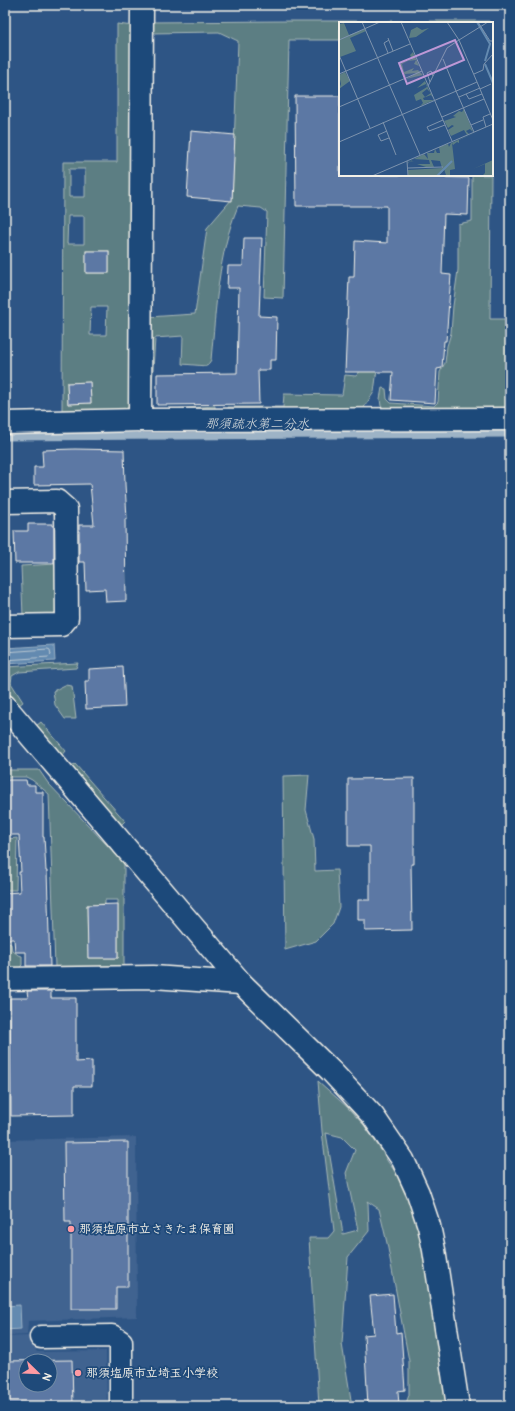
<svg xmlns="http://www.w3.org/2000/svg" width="515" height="1411" viewBox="0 0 515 1411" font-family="Pangolin,'Klee One',sans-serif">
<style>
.built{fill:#406390;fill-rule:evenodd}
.green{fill:#5c7e83;stroke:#a8b8b6;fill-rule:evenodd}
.water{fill:#638ab0;stroke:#9db3c6}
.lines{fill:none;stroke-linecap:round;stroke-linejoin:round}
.shore{stroke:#bac8d2;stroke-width:1}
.stream{stroke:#9db3c6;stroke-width:7}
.building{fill:#5b78a4;stroke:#f4f1e8;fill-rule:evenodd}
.minor-casing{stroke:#f4f1e8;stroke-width:25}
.minor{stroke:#1f4a7a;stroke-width:22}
.poi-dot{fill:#ff9aa2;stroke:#1f4a7a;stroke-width:1.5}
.labels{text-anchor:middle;stroke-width:3.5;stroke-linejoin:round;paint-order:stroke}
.poi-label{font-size:12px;font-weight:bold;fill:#f4f1e8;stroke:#1f4a7a;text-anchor:start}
.water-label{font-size:13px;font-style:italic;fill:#d7dcdd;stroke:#1f4a7a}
.inset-river{fill:none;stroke:#638ab0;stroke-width:2}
.inset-road{fill:none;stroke:#7d93ad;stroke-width:1}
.view{fill:#be98d6;fill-opacity:0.15;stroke:#be98d6;stroke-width:2}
.inset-edge{fill:none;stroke:#f4f1e8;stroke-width:2}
</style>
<rect width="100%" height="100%" fill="#2e5585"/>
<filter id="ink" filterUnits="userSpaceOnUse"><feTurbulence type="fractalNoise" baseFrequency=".025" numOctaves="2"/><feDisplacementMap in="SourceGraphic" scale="8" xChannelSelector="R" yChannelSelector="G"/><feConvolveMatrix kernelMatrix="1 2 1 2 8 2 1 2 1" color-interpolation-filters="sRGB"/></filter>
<g filter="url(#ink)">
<g class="built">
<polygon points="136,1137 137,1317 28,1321 27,1335 5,1336 5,1140"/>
<path d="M28 1336 37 1352 106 1351 107 1406H5V1337ZM26 1361H50V1385H26Z"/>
</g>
<g class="green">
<path d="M289 21H489L491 23H340V40H289L283 298 264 297 267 212 261 208 238 206C218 254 216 308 211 360L207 366 182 364 183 336 155 338 151 402 152 407 156 410 215 406V410H148V317L195 314 207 228 232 199 238 41 219 32 150 33 149 22Z"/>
<path d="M117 24 133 26 134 403 127 411 62 410 63 162H117ZM69 169H85V197H69ZM68 216H84V244H67ZM86 251H109V273H86ZM91 307H107L106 335H90ZM90 382 91 403 68 404 67 383Z"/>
<polygon points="472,175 491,175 490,319 510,319 510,408 388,410 381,406 380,399 382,388 386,389 387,399 391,403 434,406 438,402 440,372 445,363 447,346 451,333 453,306 458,270 458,224 472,221"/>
<polygon points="381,340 374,392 363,409 229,411 228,407 283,407 284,394 342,395 345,375 356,376 362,369"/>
<polygon points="55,564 56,612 49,617 23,616 21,566"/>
<polygon points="78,663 76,668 19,672 12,676 11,683 23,702 19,705 5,688 5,667"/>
<polygon points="65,685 72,686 76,719 65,719 55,705 53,691"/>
<polygon points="41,722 66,751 61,757 36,726"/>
<polygon points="75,764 125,821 121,825 69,769"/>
<path d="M5 770H39L48 783 124 863V967H55L49 794 32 780 26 777H5ZM105 900H118V958H88L87 905 105 904Z"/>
<polygon points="309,775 306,810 314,839 315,871 337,870 339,907 333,924 316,941 285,950 283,776"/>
<polygon points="5,838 7,839 17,838 16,890 5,890"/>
<polygon points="5,942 11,944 12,950 18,955 22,956 22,965 19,968 5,968"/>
<path d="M318 1081 347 1107 364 1125 383 1153 388 1162 406 1186 422 1224 450 1406H405L409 1395V1361L387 1243 379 1209 367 1201 368 1203 369 1231 348 1257 342 1344 352 1406H319L309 1238H328L334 1231 322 1131ZM326 1133 342 1137 355 1150 346 1173 358 1230 343 1234Z"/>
</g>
<g class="water">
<polygon points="54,645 55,661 5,664 5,648"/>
<polygon points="20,1305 21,1329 5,1330 5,1306"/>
</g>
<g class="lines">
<polyline class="shore" points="5,652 48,649 50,650 51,655 49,657 5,660"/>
<polyline class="stream" points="5,437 510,434"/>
</g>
<g class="building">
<polygon points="295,96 340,96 340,175 433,175 433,177 469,178 468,215 444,214 442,274 451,275 446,341 444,341 442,368 437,369 435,403 391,400 393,372 345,372 349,277 354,277 355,241 387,243 387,206 296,206"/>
<polygon points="191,131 235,135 232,201 187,197"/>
<polygon points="244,238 262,238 259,316 277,317 276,360 270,360 270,370 258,370 259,404 157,405 157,374 237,373 239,288 227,288 228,266 243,266"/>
<rect x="86" y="251" width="23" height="22"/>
<polygon points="90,382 91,403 68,404 67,383"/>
<polygon points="75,449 124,450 125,484 127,519 125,519 126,601 106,602 105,589 86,590 85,562 79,562 79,525 94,525 90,484 34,485 34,467 43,467 42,450"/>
<polygon points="28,524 52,524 52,526 54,526 54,563 15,563 14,531 28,531"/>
<polygon points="123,667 125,707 86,709 85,681 89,681 89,669"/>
<polygon points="414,778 414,864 411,864 412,930 365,931 365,920 358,920 358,900 370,900 370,846 348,846 348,779"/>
<polygon points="5,780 26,780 27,785 35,785 35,792 43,792 43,837 44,837 46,871 47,871 50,966 26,966 26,952 15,952 14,939 5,939 5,893 20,892 19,872 21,872 19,835 5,835"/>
<polygon points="118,904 118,958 88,958 87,905"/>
<polygon points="27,991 51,991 51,998 76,998 76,1062 92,1061 92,1086 74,1086 74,1115 11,1116 10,998 28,998"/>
<polygon points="128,1142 128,1287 116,1287 116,1309 71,1309 71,1222 65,1222 64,1143"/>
<polygon points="393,1294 396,1333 401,1332 405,1390 398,1391 399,1406 368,1406 364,1335 374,1334 370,1296"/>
<path d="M72 1360 73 1406H5V1361ZM26 1361H50V1385H26Z"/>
</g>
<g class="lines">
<defs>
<g id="minor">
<polyline points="140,420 142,5"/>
<polyline points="5,423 140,420 510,419"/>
<polyline points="5,502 57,501 66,509 67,618 61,625 5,626"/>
<polyline points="5,706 241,983 331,1071 373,1116 403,1160 418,1193 429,1226 434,1250 458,1406"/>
<polyline points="5,979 153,977 241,983"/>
<polyline points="41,1337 112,1336 121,1342 121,1406"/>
</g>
</defs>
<use href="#minor" class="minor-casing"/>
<use href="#minor" class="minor"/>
</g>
</g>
<g class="poi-dot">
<circle cx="71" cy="1229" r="4"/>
<circle cx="78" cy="1373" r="4"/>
</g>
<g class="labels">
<g class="poi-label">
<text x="79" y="1233">那須塩原市立さきたま保育園</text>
<text x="86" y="1377">那須塩原市立埼玉小学校</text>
</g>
<g class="water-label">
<text x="257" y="428">那須疏水第二分水</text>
</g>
</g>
<g transform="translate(339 22)">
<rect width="154" height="154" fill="#2e5585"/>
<path d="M5 1 10 13 26 7 27 9 11 16 17 29 1 35 0 2ZM78 5 83 8 90 6 77 15 70 16 72 8ZM74 30 80 44 75 42 77 38 69 39 63 42 65 50 75 46 73 49 79 48 84 53 67 57 78 51 66 52 67 56 61 42 73 37 71 33ZM6 50 11 59 0 67 2 62 0 53ZM86 59 91 70 88 67 83 71 86 75 92 71 94 76 92 73 84 76 85 78H95L81 84 84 81 82 77 77 79 75 73 88 65 87 62 78 66ZM125 87 134 110 131 112 134 110 131 107 127 109 130 112 128 113 125 108 112 114 109 108 115 104 113 103 109 106 105 99 117 95 114 94 120 89 123 90ZM138 110 120 118V121L118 120 114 123 113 121 116 147 111 148V153H107L105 147 98 154H69V148L103 146 101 139 92 138 95 145H87L78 142H91L90 138 75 137 72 139 75 140 70 139 69 142V140L85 132 89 137 88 131H95L96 127 98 131H101L100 125 109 122 110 125 112 121ZM154 138V154H143L146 151V142L134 147Z" fill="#5c7e83"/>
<path class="inset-river" d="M138 0 151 22 146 39M146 42 154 61M98 154 113 139"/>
<path class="inset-road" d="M23 0 81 133M62 0 113 119M139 0 151 19H154M49 16 54 29M0 18 41 0M49 31 45 21 50 18M0 33 31 106M104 37 117 69M0 52 71 22M135 52 144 48 145 42 154 32M91 60 88 51 92 49 94 54M138 60 154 98M89 64 108 26 120 18 108 0M141 67 152 62M117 69 135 110M127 72 130 77 143 72M120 75 141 66M0 85 83 49M103 95 145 77M104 98 88 105 90 109 106 103M44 100 57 133M132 103 144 98M147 105 144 95 151 92M48 109 39 113 42 119 50 116M0 120 138 60 120 18 149 0M68 139 69 154M69 146 104 145M33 154 154 102"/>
<path class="view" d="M116 18 125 38 68 62 60 41Z"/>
<rect width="154" height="154" class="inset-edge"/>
</g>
<rect width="515" height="1411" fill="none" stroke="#1f4a7a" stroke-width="20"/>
<rect x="10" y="10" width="495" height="1391" fill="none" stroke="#f4f1e8" stroke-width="1.5" filter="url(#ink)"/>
<g transform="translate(38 1373) rotate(113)"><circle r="19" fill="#1f4a7a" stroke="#748da6"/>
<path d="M0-3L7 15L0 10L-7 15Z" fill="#ff9aa2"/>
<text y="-6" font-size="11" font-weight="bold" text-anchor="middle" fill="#f4f1e8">N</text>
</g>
</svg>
